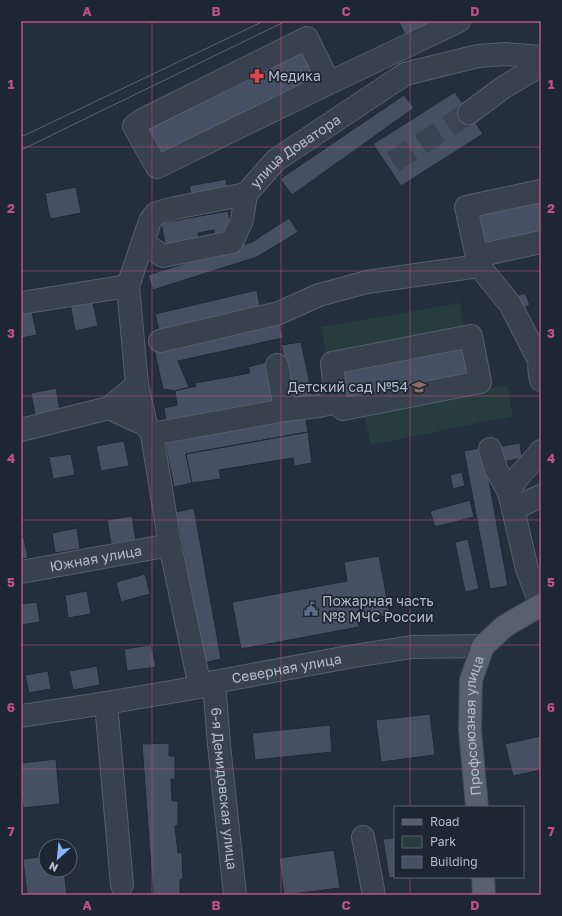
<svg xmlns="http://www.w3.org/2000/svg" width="562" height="916" viewBox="0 0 562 916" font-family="'Golos Text',sans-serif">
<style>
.green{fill:#263c3f}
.building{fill:#455162;stroke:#1f2835}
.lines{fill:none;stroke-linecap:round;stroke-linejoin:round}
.minor-tunnel{stroke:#3a4453;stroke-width:22;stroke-dasharray:22 11;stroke-linecap:butt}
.minor-casing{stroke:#565f6c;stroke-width:24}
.major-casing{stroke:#414a57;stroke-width:24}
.minor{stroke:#38414e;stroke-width:22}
.major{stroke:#56606e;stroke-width:22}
.tram{stroke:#5a6575;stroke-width:1}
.grid{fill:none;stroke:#bd5182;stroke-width:1;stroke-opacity:0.55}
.labels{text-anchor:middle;stroke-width:3.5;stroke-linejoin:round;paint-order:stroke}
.poi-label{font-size:14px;fill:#b4bcc9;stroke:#1d2633;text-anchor:start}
.street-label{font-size:14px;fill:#b4bcc9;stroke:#1d2633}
.neatline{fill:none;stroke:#bd5182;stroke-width:1.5}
.grid-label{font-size:13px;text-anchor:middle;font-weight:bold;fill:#bd5182}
</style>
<rect width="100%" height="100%" fill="#242f3e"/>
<g class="green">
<polygon points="460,303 464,329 326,353 321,327"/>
<polygon points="507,385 513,416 371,445 364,415"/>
</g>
<g class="building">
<polygon points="398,21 442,21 407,38"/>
<polygon points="301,50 316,80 160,157 145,126"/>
<polygon points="455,92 483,134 401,186 373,144"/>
<polygon points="404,95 414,108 292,195 280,179"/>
<polygon points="226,179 227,187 191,194 189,186"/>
<polygon points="76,187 81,213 50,219 45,193"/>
<polygon points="541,202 541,234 482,247 477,216"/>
<polygon points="228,211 231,227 226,228 227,236 215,238 214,230 198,233 200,242 166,248 161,223"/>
<polygon points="289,218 298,232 257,257 153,290 148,275 252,242"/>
<polygon points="257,290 260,306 159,330 155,314"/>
<polygon points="525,293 530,305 522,308 517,296"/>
<polygon points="92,298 98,326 75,331 70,303"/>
<polygon points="32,312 37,335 21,338 21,314"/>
<polygon points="279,320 283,338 178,361 189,387 175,391 163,389 154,349"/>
<polygon points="301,342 313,399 294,402 281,345"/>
<polygon points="467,345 473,377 347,403 340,369"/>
<polygon points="267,362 276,409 257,413 256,404 200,414 200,416 166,422 164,408 177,405 175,391 196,386 195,383 250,373 248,367"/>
<polygon points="56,388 60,410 35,415 31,393"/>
<polygon points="305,414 308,432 186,454 192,483 174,487 168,458 165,440"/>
<polygon points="308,432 312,463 294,466 293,458 219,470 221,479 192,483 186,454"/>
<polygon points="124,441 129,466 101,471 96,446"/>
<polygon points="520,443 522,458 499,463 497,447"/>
<polygon points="483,447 508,586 490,589 464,451"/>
<polygon points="71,454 75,475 53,479 49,457"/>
<polygon points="462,472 465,486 453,489 450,475"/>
<polygon points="470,500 474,517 435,527 430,511"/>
<polygon points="194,508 221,659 204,663 176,512"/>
<polygon points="132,516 136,540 111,544 107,520"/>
<polygon points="77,528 80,549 55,553 52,533"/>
<polygon points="21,538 24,538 28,558 21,559"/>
<polygon points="468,539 479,589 465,592 455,542"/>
<polygon points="379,556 390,615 358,621 359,627 241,649 232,602 347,581 344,562"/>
<polygon points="145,574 150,594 121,602 116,582"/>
<polygon points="87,591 91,614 68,618 65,595"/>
<polygon points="37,602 40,622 21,625 21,604"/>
<polygon points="151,645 156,667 127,671 124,649"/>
<polygon points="97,666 100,685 73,690 69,671"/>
<polygon points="48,671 51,689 29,693 25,675"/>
<polygon points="430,714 435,755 381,762 376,720"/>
<polygon points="330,725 332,752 255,760 252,733"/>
<polygon points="541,736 541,770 513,776 505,744"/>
<polygon points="169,743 169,756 175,756 175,779 171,779 172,801 178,801 178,825 175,826 178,853 182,853 183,879 180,880 180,895 153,895 142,744"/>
<polygon points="56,759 60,804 23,808 21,789 21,763"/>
<polygon points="395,838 395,877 396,877 389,878 383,839"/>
<polygon points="334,850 340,888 284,895 279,858"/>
<polygon points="46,856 46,870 64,870 67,895 27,895 23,859"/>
</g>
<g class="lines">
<polyline class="minor-tunnel" points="393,162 469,113"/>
<defs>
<g id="minor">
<polyline points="329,83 307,38 142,120 134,126 157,167 329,83 459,21"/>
<polyline points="469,113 504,87 541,65"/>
<polyline points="143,243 163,256 232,242 242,220 246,194"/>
<polyline points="477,256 541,242"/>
<polyline points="479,266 466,207 541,191"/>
<polyline points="21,303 128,286"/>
<polyline points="160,341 279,313 319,295 367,282 479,266 510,304 539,360"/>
<path d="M541 355C538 364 539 372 541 380"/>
<polyline points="109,408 146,425 152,434 170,545 200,687"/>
<polyline points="285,410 319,406 336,402 343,409 480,382 471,336 332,363 336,402"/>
<path id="s1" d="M146 425 137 385 128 286 150 221 156 213 175 208 246 194 276 160 405 74 478 56 506 54 541 57"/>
<polyline points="21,430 109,408 137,385"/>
<polyline points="152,434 285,410 277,365"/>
<polyline points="490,449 496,469 509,492"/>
<polyline points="513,509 541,496"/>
<path id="s2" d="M21 572 170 545"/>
<polyline points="541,605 527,569 509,492 517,478 539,454 541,451"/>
<path id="s3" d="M214 682 219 745 235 895"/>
<polyline points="106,703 122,885"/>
<path id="s4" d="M21 716 106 703 200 687 214 682 354 656 412 647 483 646"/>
<polyline points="363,837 374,895"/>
</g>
<g id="major">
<path id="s5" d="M477 807 470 730 471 680 483 646 505 626 541 605"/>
<polyline points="483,877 484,895"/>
</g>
</defs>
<use href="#minor" class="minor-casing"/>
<use href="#major" class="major-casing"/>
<use href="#minor" class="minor"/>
<use href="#major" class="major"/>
<g class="tram">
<polyline points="21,137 264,21"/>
<polyline points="21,150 286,21"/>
</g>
</g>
<path class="grid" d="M152 21V895M281 21V895M410 21V807M21 147H541M21 271H541M21 396H541M21 520H541M21 645H541M21 769H541M410 877V895"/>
<defs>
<symbol id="pharmacy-bare" viewBox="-9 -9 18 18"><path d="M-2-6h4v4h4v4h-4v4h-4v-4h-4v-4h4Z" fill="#e0444e" stroke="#1d2633" stroke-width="2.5" paint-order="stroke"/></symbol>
<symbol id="school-bare" viewBox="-9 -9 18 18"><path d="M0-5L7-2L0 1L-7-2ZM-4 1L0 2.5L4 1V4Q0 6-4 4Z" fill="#8d6e63" stroke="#1d2633" stroke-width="2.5" paint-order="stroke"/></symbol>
<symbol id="civic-bare" viewBox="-9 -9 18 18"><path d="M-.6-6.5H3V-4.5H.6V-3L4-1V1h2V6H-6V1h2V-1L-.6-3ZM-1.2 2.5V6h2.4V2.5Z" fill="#5c6f8a" stroke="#1d2633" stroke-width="2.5" paint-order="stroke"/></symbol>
</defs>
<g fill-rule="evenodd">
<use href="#pharmacy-bare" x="247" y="66" width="20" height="20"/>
<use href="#school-bare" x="409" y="377" width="20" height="20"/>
<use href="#civic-bare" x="301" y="599" width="20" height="20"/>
</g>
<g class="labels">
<g class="poi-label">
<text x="268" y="81">Медика</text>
<text x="408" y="392" text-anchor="end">Детский сад №54</text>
<text x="322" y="606">Пожарная часть<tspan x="322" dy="16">№8 МЧС России</tspan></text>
</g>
<g class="street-label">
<text dy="5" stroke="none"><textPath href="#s1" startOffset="377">улица Доватора</textPath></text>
<text dy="5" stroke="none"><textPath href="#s2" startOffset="76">Южная улица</textPath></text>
<text dy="5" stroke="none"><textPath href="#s4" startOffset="270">Северная улица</textPath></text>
<text dy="5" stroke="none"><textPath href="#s5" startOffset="82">Профсоюзная улица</textPath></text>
<text dy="5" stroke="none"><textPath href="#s3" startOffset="107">6-я Демидовская улица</textPath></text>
</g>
</g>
<rect width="562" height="916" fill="none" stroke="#1d2633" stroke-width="44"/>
<rect x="394" y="806" width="130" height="72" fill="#1d2633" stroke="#59626f"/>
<rect x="402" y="819" width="20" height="6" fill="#56606e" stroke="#59626f"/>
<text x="430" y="826" font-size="12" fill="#b4bcc9">Road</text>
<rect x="402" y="836" width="20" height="12" fill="#263c3f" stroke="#59626f"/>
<text x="430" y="846" font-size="12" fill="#b4bcc9">Park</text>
<rect x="402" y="856" width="20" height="12" fill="#455162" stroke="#59626f"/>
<text x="430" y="866" font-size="12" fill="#b4bcc9">Building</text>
<g transform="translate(58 858) rotate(207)"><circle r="19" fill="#1d2633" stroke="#59626f"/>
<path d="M0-3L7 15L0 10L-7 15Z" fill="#8ab4f8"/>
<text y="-6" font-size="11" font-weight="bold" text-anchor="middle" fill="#b4bcc9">N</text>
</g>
<rect x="22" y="22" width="518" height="872" class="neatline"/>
<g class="grid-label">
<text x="87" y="16">A</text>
<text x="216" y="16">B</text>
<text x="346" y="16">C</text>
<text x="475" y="16">D</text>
<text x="11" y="89">1</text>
<text x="551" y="89">1</text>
<text x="11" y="213">2</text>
<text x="551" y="213">2</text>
<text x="11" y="338">3</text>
<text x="551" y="338">3</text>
<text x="11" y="463">4</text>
<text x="551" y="463">4</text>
<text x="11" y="587">5</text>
<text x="551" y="587">5</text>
<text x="11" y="712">6</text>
<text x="551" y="712">6</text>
<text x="11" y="836">7</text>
<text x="551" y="836">7</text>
<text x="87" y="910">A</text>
<text x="216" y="910">B</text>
<text x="346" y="910">C</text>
<text x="475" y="910">D</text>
</g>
</svg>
